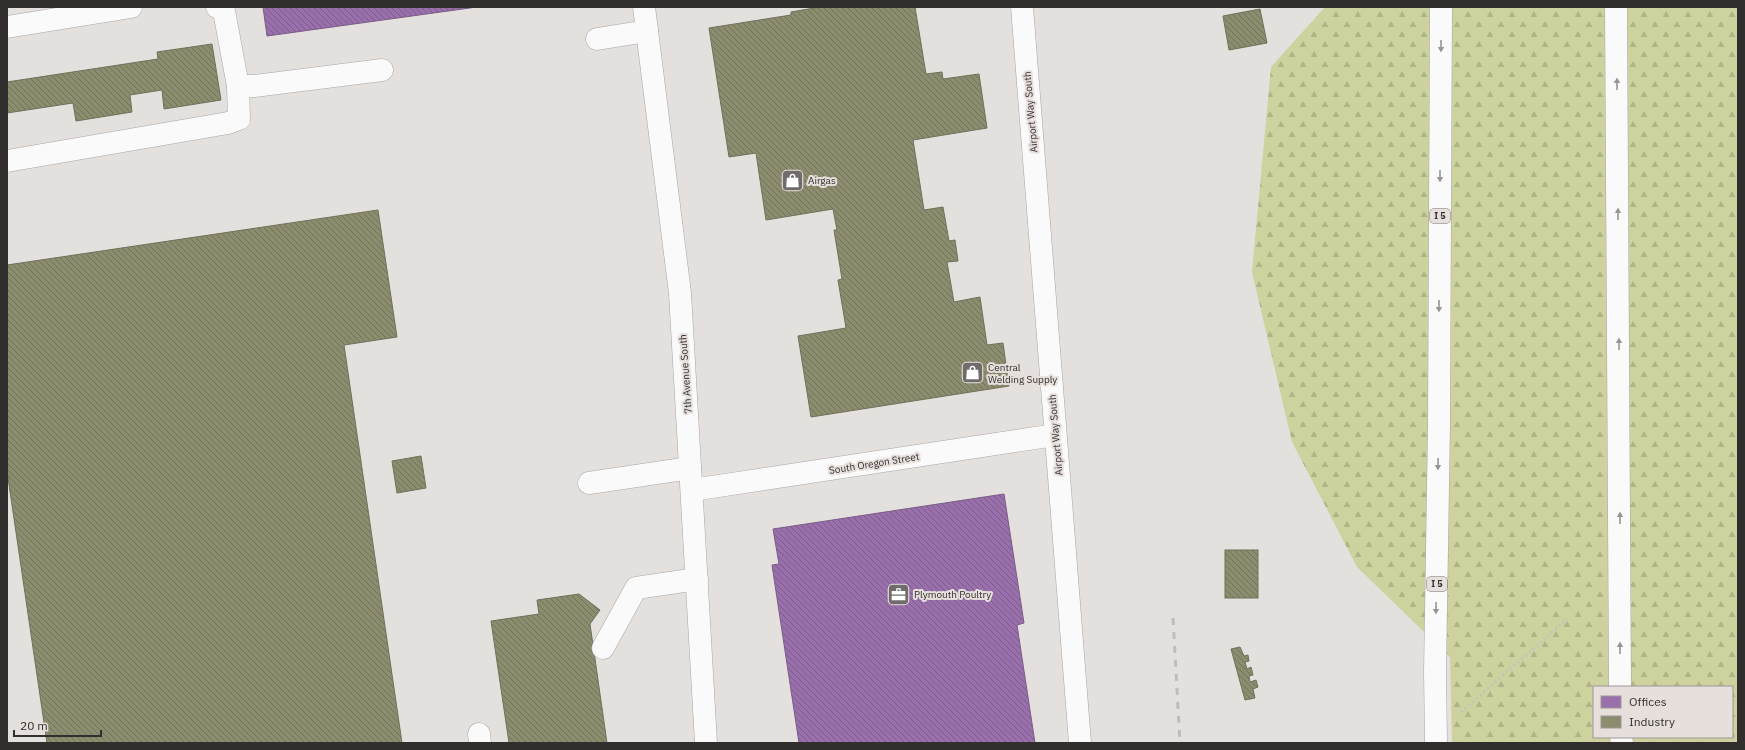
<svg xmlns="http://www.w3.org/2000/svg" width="1745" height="750" viewBox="0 0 1745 750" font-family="'IBM Plex Sans',sans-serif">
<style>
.forest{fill:url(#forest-firs);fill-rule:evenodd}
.offices{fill:url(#offices-back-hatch);stroke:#7a5c85}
.industry{fill:url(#industry-back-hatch);stroke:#71705a}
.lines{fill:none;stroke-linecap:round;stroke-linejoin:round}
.minor-casing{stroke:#a8a5a4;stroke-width:23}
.major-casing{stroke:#a8a5a4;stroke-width:23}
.highway-casing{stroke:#a8a5a4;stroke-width:23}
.path{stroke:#c3c2c1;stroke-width:2.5;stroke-dasharray:2 3;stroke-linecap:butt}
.minor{stroke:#fbfafa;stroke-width:22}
.major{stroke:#fbfafa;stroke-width:22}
.highway{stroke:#fbfafa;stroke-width:22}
.rail{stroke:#bebdbd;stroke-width:3;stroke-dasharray:7 7;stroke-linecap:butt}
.highway-bridge-casing{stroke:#a8a5a4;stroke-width:23;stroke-linecap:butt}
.highway-bridge{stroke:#fbfafa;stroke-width:22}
.oneway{fill:#969494}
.labels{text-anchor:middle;stroke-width:4;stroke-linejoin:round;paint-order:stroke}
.shield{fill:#e6dfdc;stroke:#676362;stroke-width:1}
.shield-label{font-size:9px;font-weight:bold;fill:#312e2d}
.street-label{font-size:10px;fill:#312e2d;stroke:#e6dfdc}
.poi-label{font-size:10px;fill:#312e2d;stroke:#e6dfdc;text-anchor:start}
</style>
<defs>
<pattern id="forest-firs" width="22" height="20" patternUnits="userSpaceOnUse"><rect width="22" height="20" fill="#cdd29e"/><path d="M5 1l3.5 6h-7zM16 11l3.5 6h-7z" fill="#b0b588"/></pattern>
<pattern id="offices-back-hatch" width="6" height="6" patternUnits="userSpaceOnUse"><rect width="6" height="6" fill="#9970ab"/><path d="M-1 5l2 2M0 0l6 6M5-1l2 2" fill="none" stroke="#7d5c8c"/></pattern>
<pattern id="industry-back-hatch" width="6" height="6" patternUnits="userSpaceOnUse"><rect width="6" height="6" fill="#8c8c6e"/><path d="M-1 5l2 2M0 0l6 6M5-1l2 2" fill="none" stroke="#73735b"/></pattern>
</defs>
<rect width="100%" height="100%" fill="#e4e0de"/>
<path class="forest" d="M1325 7H1738V743H1452L1450 657 1357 567 1292 442 1252 272 1271 67ZM1594 687H1732V737H1594Z"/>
<g class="offices">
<polygon points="263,7 477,7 267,36"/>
<polygon points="1004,494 1024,623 1017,625 1035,743 799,743 772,565 779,564 773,529"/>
</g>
<g class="industry">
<polygon points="820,7 915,7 926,74 942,72 943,79 979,74 987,128 913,140 924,210 943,207 949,241 955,240 958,261 947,262 954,302 980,297 987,345 1003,343 1009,386 811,417 798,336 846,328 838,280 842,279 834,230 837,230 833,209 766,220 756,153 729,157 709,28 791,15 791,12"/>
<polygon points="1260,9 1267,43 1229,50 1223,16"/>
<polygon points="212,44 221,100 164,109 162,90 130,95 132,112 76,121 73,103 7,113 7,82 158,59 157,52"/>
<polygon points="378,210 397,337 344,345 402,743 47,743 7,471 7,265"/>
<polygon points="421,456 426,488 397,493 392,461"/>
<rect x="1225" y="550" width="33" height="48"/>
<polygon points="579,594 600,610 590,624 607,743 509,743 491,621 539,614 537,600"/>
<polygon points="1240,647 1244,656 1248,655 1249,661 1245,662 1247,669 1251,667 1253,675 1249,676 1250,682 1256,680 1258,687 1253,689 1255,698 1245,700 1231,649"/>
</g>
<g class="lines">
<defs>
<g id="minor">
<polyline points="644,7 680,293 706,743"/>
<polyline points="7,27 131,7"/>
<polyline points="597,39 647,31"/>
<polyline points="238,86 254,86 382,70"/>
<polyline points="7,161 228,123 239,119 238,86 224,11 217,7"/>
<polyline points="589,483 690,468"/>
<polyline points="692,490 1055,435"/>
<polyline points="603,648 636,588 697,579"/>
<polyline points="479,734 480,743"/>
</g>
<polyline id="major" points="1022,7 1080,743"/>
<g id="highway">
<polyline points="1616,7 1620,687"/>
<polyline points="1439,425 1441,7"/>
<polyline points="1621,737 1622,743"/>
</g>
</defs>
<use href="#minor" class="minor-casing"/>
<use href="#major" class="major-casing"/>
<use href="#highway" class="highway-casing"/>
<polyline class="path" points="1461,712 1567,619"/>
<use href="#minor" class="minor"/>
<use href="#major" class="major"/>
<use href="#highway" class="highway"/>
<polyline class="rail" points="1173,618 1180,743"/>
<defs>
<polyline id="highway-bridge" points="1436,743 1435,672 1439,425"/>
</defs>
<use href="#highway-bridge" class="highway-bridge-casing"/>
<use href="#highway-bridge" class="highway-bridge"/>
</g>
<defs><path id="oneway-solid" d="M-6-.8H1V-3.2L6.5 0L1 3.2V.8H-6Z"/></defs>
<g class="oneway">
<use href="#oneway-solid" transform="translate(1441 46) rotate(90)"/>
<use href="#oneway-solid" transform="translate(1617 84) rotate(-90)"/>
<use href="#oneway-solid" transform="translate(1440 176) rotate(90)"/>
<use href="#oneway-solid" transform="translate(1618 214) rotate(-90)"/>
<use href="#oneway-solid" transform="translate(1439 306) rotate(90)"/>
<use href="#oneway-solid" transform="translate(1619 344) rotate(-90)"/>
<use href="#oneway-solid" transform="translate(1438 464) rotate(91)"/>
<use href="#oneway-solid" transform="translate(1620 518) rotate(-90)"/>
<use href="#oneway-solid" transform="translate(1436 608) rotate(91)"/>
<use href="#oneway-solid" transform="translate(1620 648) rotate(-90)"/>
</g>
<defs>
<symbol id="shop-square" viewBox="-11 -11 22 22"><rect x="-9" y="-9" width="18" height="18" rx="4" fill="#706c6b" stroke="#e6dfdc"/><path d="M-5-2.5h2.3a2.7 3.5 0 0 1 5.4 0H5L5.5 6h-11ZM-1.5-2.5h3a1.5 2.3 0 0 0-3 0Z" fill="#fff"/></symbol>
<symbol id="office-square" viewBox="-11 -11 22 22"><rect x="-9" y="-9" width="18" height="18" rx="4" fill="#706c6b" stroke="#e6dfdc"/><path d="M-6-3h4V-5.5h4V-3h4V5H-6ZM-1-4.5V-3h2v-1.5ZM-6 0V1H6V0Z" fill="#fff"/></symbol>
</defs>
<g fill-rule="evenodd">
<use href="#shop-square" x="780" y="168" width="25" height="25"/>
<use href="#shop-square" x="960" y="360" width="25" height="25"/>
<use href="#office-square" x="886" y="582" width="25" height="25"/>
</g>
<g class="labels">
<g class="shield">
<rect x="1430" y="209" width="20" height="14" rx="3"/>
<rect x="1427" y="577" width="20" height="14" rx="3"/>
</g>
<g class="shield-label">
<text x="1440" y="219">I 5</text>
<text x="1437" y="587">I 5</text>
</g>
<g class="street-label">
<text transform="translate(1030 112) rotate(-95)" y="4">Airport Way South</text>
<text transform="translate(685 374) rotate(-94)" y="4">7th Avenue South</text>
<text transform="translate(1055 435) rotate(-95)" y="4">Airport Way South</text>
<text transform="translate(874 463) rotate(-9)" y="4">South Oregon Street</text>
</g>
<g class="poi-label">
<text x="808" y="184">Airgas</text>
<text x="988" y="371">Central<tspan x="988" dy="12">Welding Supply</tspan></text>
<text x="914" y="598">Plymouth Poultry</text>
</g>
</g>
<rect width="1745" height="750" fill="none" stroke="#312e2d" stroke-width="16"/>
<rect x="1593" y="686" width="140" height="52" fill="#e6dfdc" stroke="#9e9896"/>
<rect x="1601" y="696" width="20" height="12" fill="#9970ab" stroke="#9e9896"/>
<text x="1629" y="706" font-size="12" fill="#312e2d">Offices</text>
<rect x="1601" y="716" width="20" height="12" fill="#8c8c6e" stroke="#9e9896"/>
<text x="1629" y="726" font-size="12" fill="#312e2d">Industry</text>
<path d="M14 730v6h87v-6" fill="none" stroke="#312e2d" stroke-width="2"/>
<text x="20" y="730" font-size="12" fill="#312e2d" stroke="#e6dfdc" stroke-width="3" paint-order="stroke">20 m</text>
</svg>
